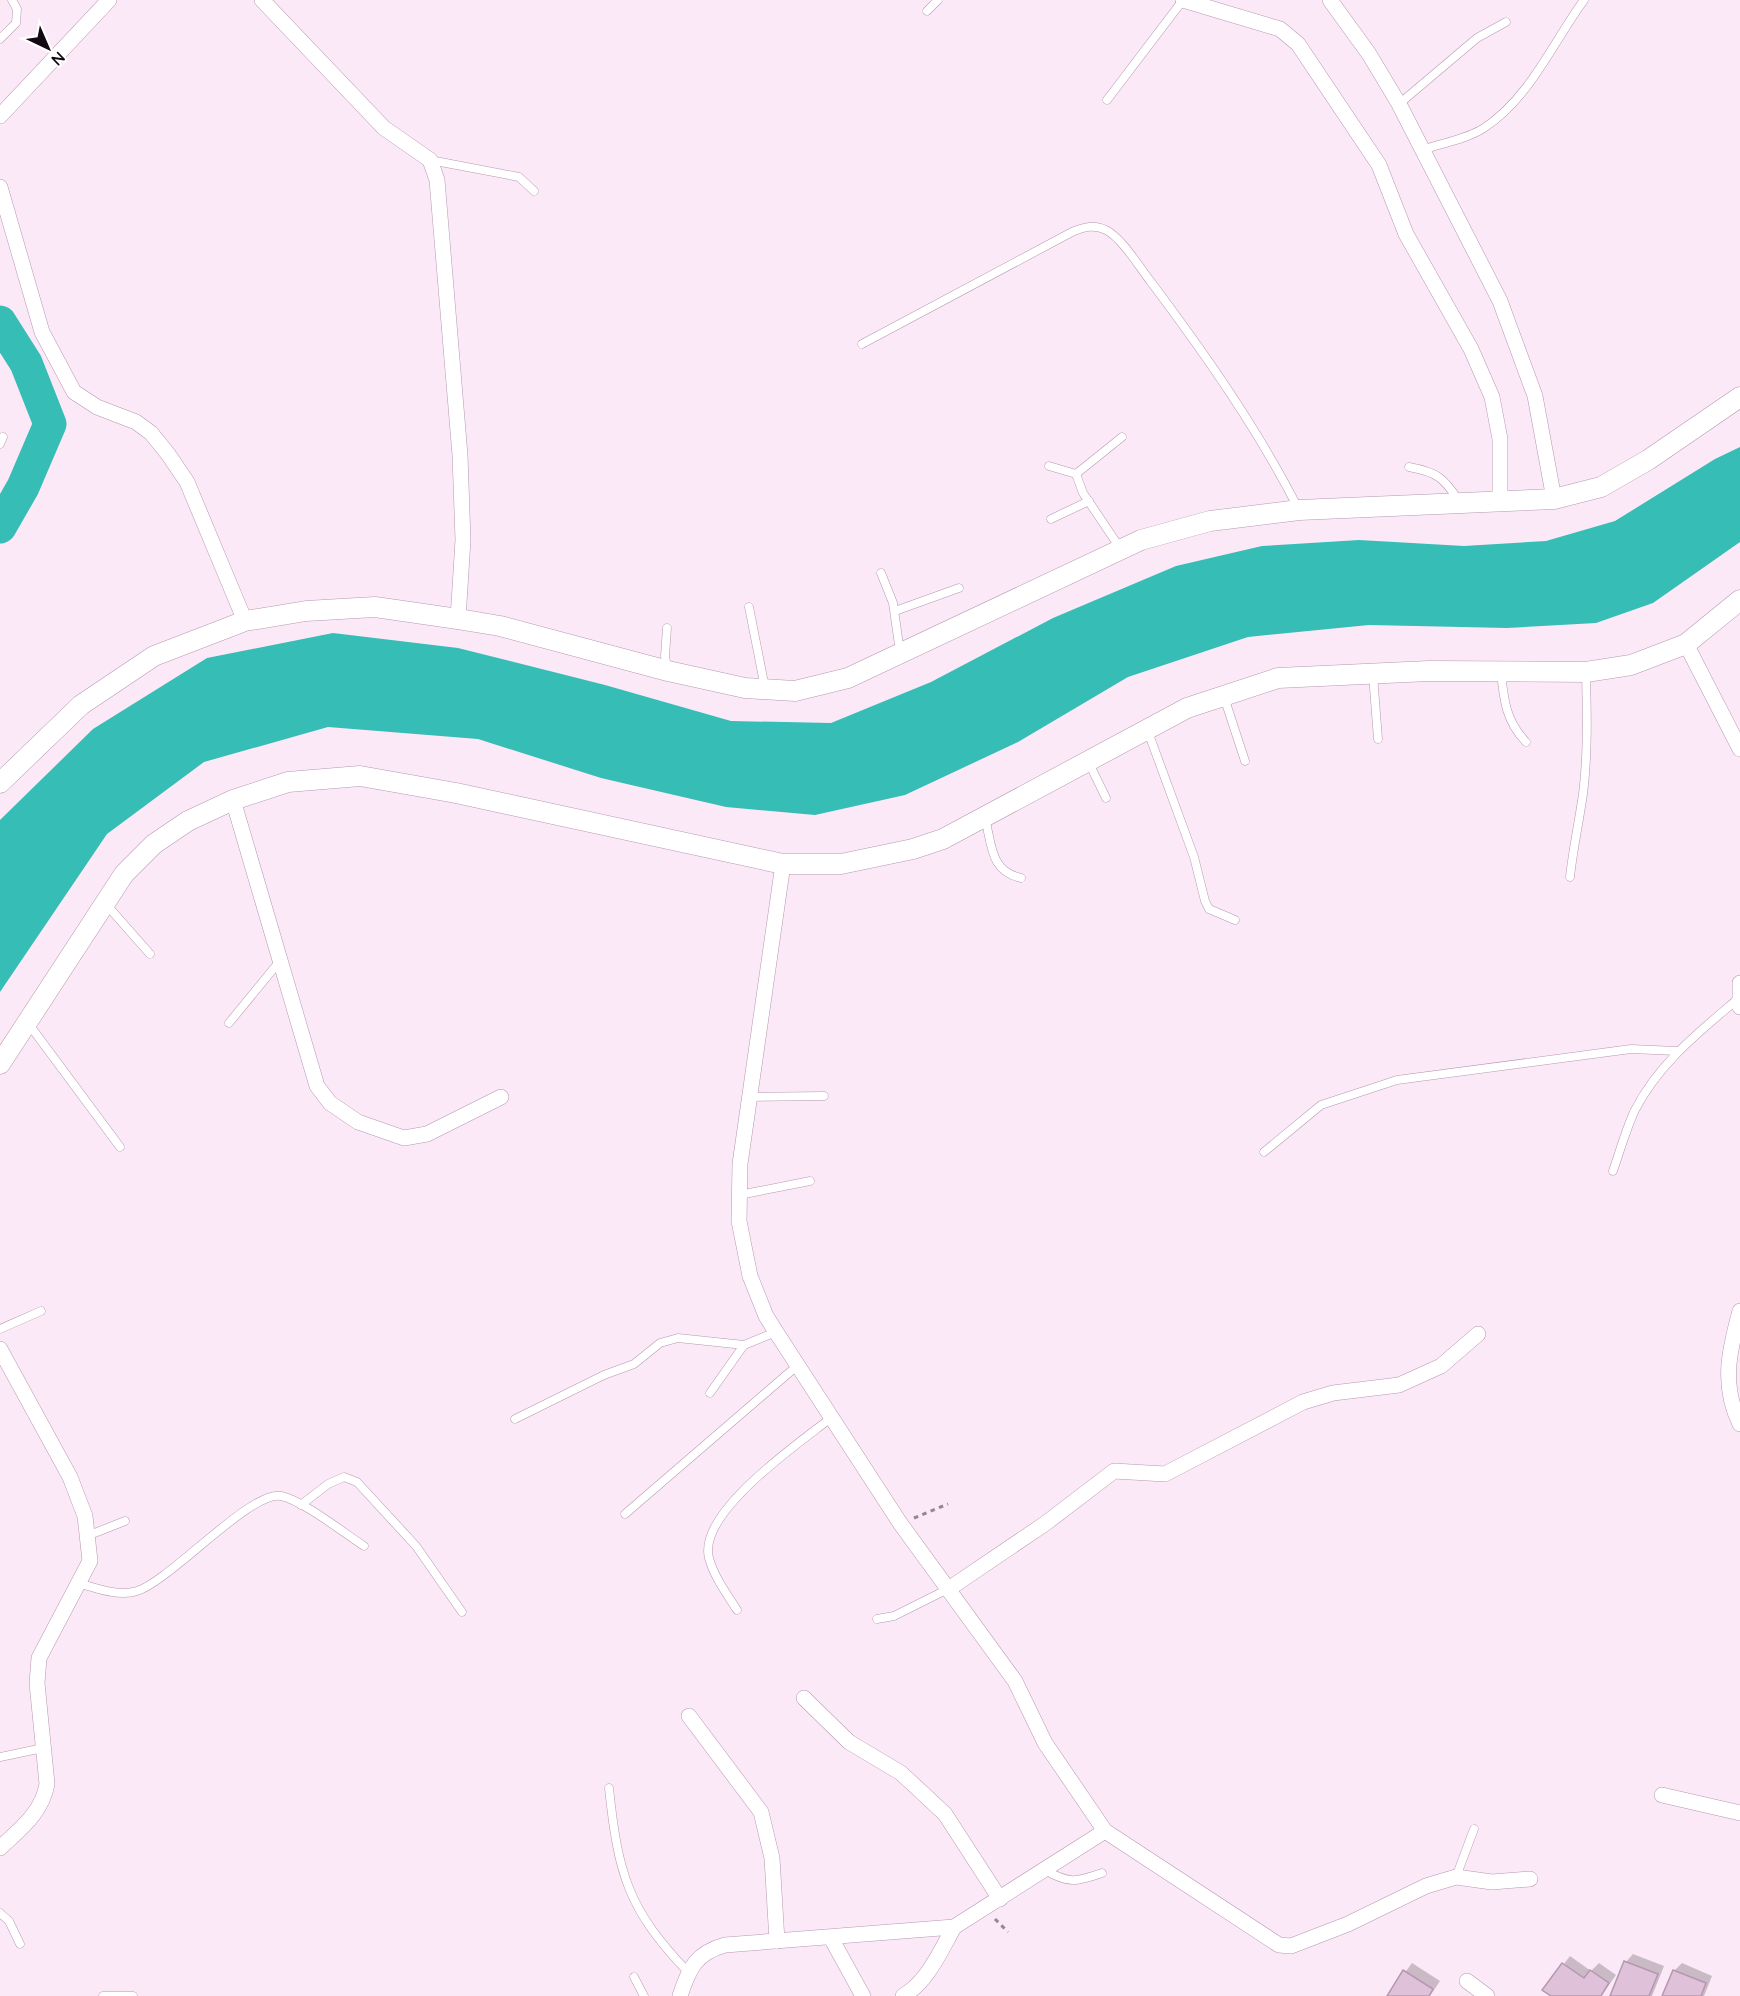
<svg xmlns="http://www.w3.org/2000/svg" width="1740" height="1996" viewBox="0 0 1740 1996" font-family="Quicksand,sans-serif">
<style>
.water{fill:#36bdb5}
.shadow{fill:#0003}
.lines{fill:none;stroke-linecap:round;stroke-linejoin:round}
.river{stroke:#36bdb5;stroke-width:33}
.building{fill:#e0c1da;stroke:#b598b0;stroke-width:1.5}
.service-casing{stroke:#b598b0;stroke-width:9}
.minor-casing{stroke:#b598b0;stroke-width:16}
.tertiary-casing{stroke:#b598b0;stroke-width:21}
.path{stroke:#958693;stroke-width:3;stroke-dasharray:4.5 4.5;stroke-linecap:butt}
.service{stroke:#fff;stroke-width:8}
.minor{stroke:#fff;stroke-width:15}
.tertiary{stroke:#fff;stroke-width:20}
</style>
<rect width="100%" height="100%" fill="#fce9f8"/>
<polygon class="water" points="1740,447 1740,542 1653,603 1596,623 1507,628 1369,625 1248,637 1128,677 1018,742 905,795 815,815 726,807 601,778 478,739 328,727 204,762 107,834 0,992 0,820 93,729 207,658 333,633 458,648 605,685 731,721 831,723 931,682 1053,618 1176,566 1262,546 1359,540 1464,546 1546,541 1615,521 1715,459"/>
<g class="shadow">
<polygon points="1633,1954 1664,1966 1652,1996 1612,1996 1626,1962"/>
<polygon points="1570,1956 1591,1971 1599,1963 1616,1975 1601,1996 1553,1996 1544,1990"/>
<polygon points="1412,1963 1440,1981 1430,1996 1388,1996"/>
<polygon points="1682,1963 1712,1976 1704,1996 1664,1996 1674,1971"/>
</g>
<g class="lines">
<polyline class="river" points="0,322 26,363 50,424 23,487 0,527"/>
</g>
<g class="building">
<polygon points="1624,1961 1658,1974 1649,1996 1610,1996"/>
<polygon points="1562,1963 1584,1978 1590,1970 1609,1983 1601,1996 1551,1996 1542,1990"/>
<polygon points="1403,1970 1433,1989 1429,1996 1387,1996"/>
<polygon points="1673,1970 1706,1983 1701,1996 1662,1996"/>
</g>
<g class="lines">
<defs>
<g id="service">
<polyline points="927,11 938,0"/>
<polyline points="0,39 16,23 17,9 12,0"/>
<polyline points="1107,100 1183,0"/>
<polyline points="1399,104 1477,38 1506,22"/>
<path d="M1422 150C1442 143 1467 139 1484 128 1530 98 1553 42 1584 0"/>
<polyline points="430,160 519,177 534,191"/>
<path d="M862 344 1072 232C1084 227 1094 224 1106 230 1122 238 1140 268 1151 282 1205 354 1257 428 1298 508"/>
<polyline points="0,444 3,437"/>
<polyline points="1049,466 1076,474"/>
<path d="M1409 467C1437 472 1444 478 1459 501"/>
<polyline points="1051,519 1089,501"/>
<polyline points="1120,548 1083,493 1076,474 1122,437"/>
<polyline points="881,573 893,603 900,652"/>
<polyline points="749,607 765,688"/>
<polyline points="895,611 959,588"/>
<polyline points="667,628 665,656 667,668"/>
<path d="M1501 673C1504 701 1506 721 1526 742"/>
<polyline points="1373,675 1378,739"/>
<polyline points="1224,697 1245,761"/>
<polyline points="1147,729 1194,857 1205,901 1209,909 1235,920"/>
<polyline points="1088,761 1106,798"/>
<path d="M985 818C992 845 990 871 1021 878"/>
<path d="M1570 877C1573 849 1579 822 1583 794 1588 754 1587 714 1586 674"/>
<polyline points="105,903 150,954"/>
<polyline points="28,1023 120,1147"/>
<polyline points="229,1023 279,962"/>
<polyline points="750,1097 824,1096"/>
<polyline points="1264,1152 1321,1105 1397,1080 1631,1049 1677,1051"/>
<path d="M1613 1171C1620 1151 1626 1129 1635 1110 1659 1063 1699 1032 1739 998"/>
<polyline points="739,1195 810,1181"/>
<polyline points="0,1329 41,1311"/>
<polyline points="710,1393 744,1345"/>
<polyline points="515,1419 604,1375 634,1364 660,1343 678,1338 744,1345 776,1332"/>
<polyline points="301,1505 328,1484 344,1477 357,1482 416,1546 462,1612"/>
<polyline points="625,1514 798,1365"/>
<polyline points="87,1536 125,1521"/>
<path d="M78 1583C96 1588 119 1597 137 1591 170 1581 251 1490 281 1496 302 1500 344 1533 364 1546"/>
<path d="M737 1610C727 1594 714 1577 709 1558 697 1512 801 1442 832 1417"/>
<polyline points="877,1619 894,1616 950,1588"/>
<polyline points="0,1757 43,1748"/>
<path d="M609 1788C618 1874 628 1910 689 1973"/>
<path d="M1045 1870C1069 1884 1076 1882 1102 1873"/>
<polyline points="1456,1877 1474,1829"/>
<polyline points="0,1913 9,1921 20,1944"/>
<polyline points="634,1977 644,1996"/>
<polyline points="103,1996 133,1996"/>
</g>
<g id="minor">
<polyline points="262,0 384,128 430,160 437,180 460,455 463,540 458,619"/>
<polyline points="1183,0 1280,29 1298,44 1379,165 1406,234 1471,349 1492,397 1500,439 1500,503"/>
<polyline points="1330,0 1369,54 1399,104 1500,301 1535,396 1554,499"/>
<polyline points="0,116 109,0"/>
<polyline points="0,187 42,332 74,392 97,407 136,422 151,433 168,454 187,482 245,621"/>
<polyline points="1686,644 1740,749"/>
<polyline points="233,800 317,1086 330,1103 358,1122 404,1138 427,1134 501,1097"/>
<polyline points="783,864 740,1164 739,1221 750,1276 766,1316 776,1332 900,1523 1015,1681 1045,1743 1105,1831 1279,1945 1291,1946 1348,1924 1426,1886 1456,1877 1492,1882 1530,1879"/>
<polyline points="1740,983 1740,1007"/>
<path d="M1740 1311C1729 1351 1721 1385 1740 1424"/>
<path d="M0 1349 70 1477 85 1516 90 1561 39 1658 37 1683 47 1784C42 1813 20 1829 0 1848"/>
<polyline points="950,1588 1046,1523 1114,1471 1165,1474 1303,1402 1333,1393 1399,1385 1441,1366 1478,1334"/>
<polyline points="804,1698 849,1742 901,1773 945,1814 1000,1899"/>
<polyline points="689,1716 761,1812 772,1858 777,1941"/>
<polyline points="1662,1795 1740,1813"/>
<polyline points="831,1938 863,1996"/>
<polyline points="1467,1981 1487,1996"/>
<path d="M680 1996C689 1968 696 1953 725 1945L954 1927 1105 1831"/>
<path d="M903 1996C928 1981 940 1952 954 1927"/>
</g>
<g id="tertiary">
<polyline points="0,783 81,705 154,656 245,621 306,611 375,607 458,619 500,626 668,671 745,688 795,691 848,678 1141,540 1210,521 1299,510 1554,499 1601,487 1648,460 1740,397"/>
<polyline points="0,1064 124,874 154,844 188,821 233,800 288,782 360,776 456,793 783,864 841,864 913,849 943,839 1187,708 1278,678 1429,671 1586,672 1631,665 1686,644 1740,600"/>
</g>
</defs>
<use href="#service" class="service-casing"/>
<use href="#minor" class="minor-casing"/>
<use href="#tertiary" class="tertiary-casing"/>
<g class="path">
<polyline points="914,1518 948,1504"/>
<polyline points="995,1919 1008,1932"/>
</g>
<use href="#service" class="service"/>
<use href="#minor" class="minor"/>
<use href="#tertiary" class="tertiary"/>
</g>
<g transform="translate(48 48) rotate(136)" stroke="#ffffff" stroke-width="4.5" paint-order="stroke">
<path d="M0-4.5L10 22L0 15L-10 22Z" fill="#130912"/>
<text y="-9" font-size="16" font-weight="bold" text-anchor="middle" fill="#130912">N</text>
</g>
</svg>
